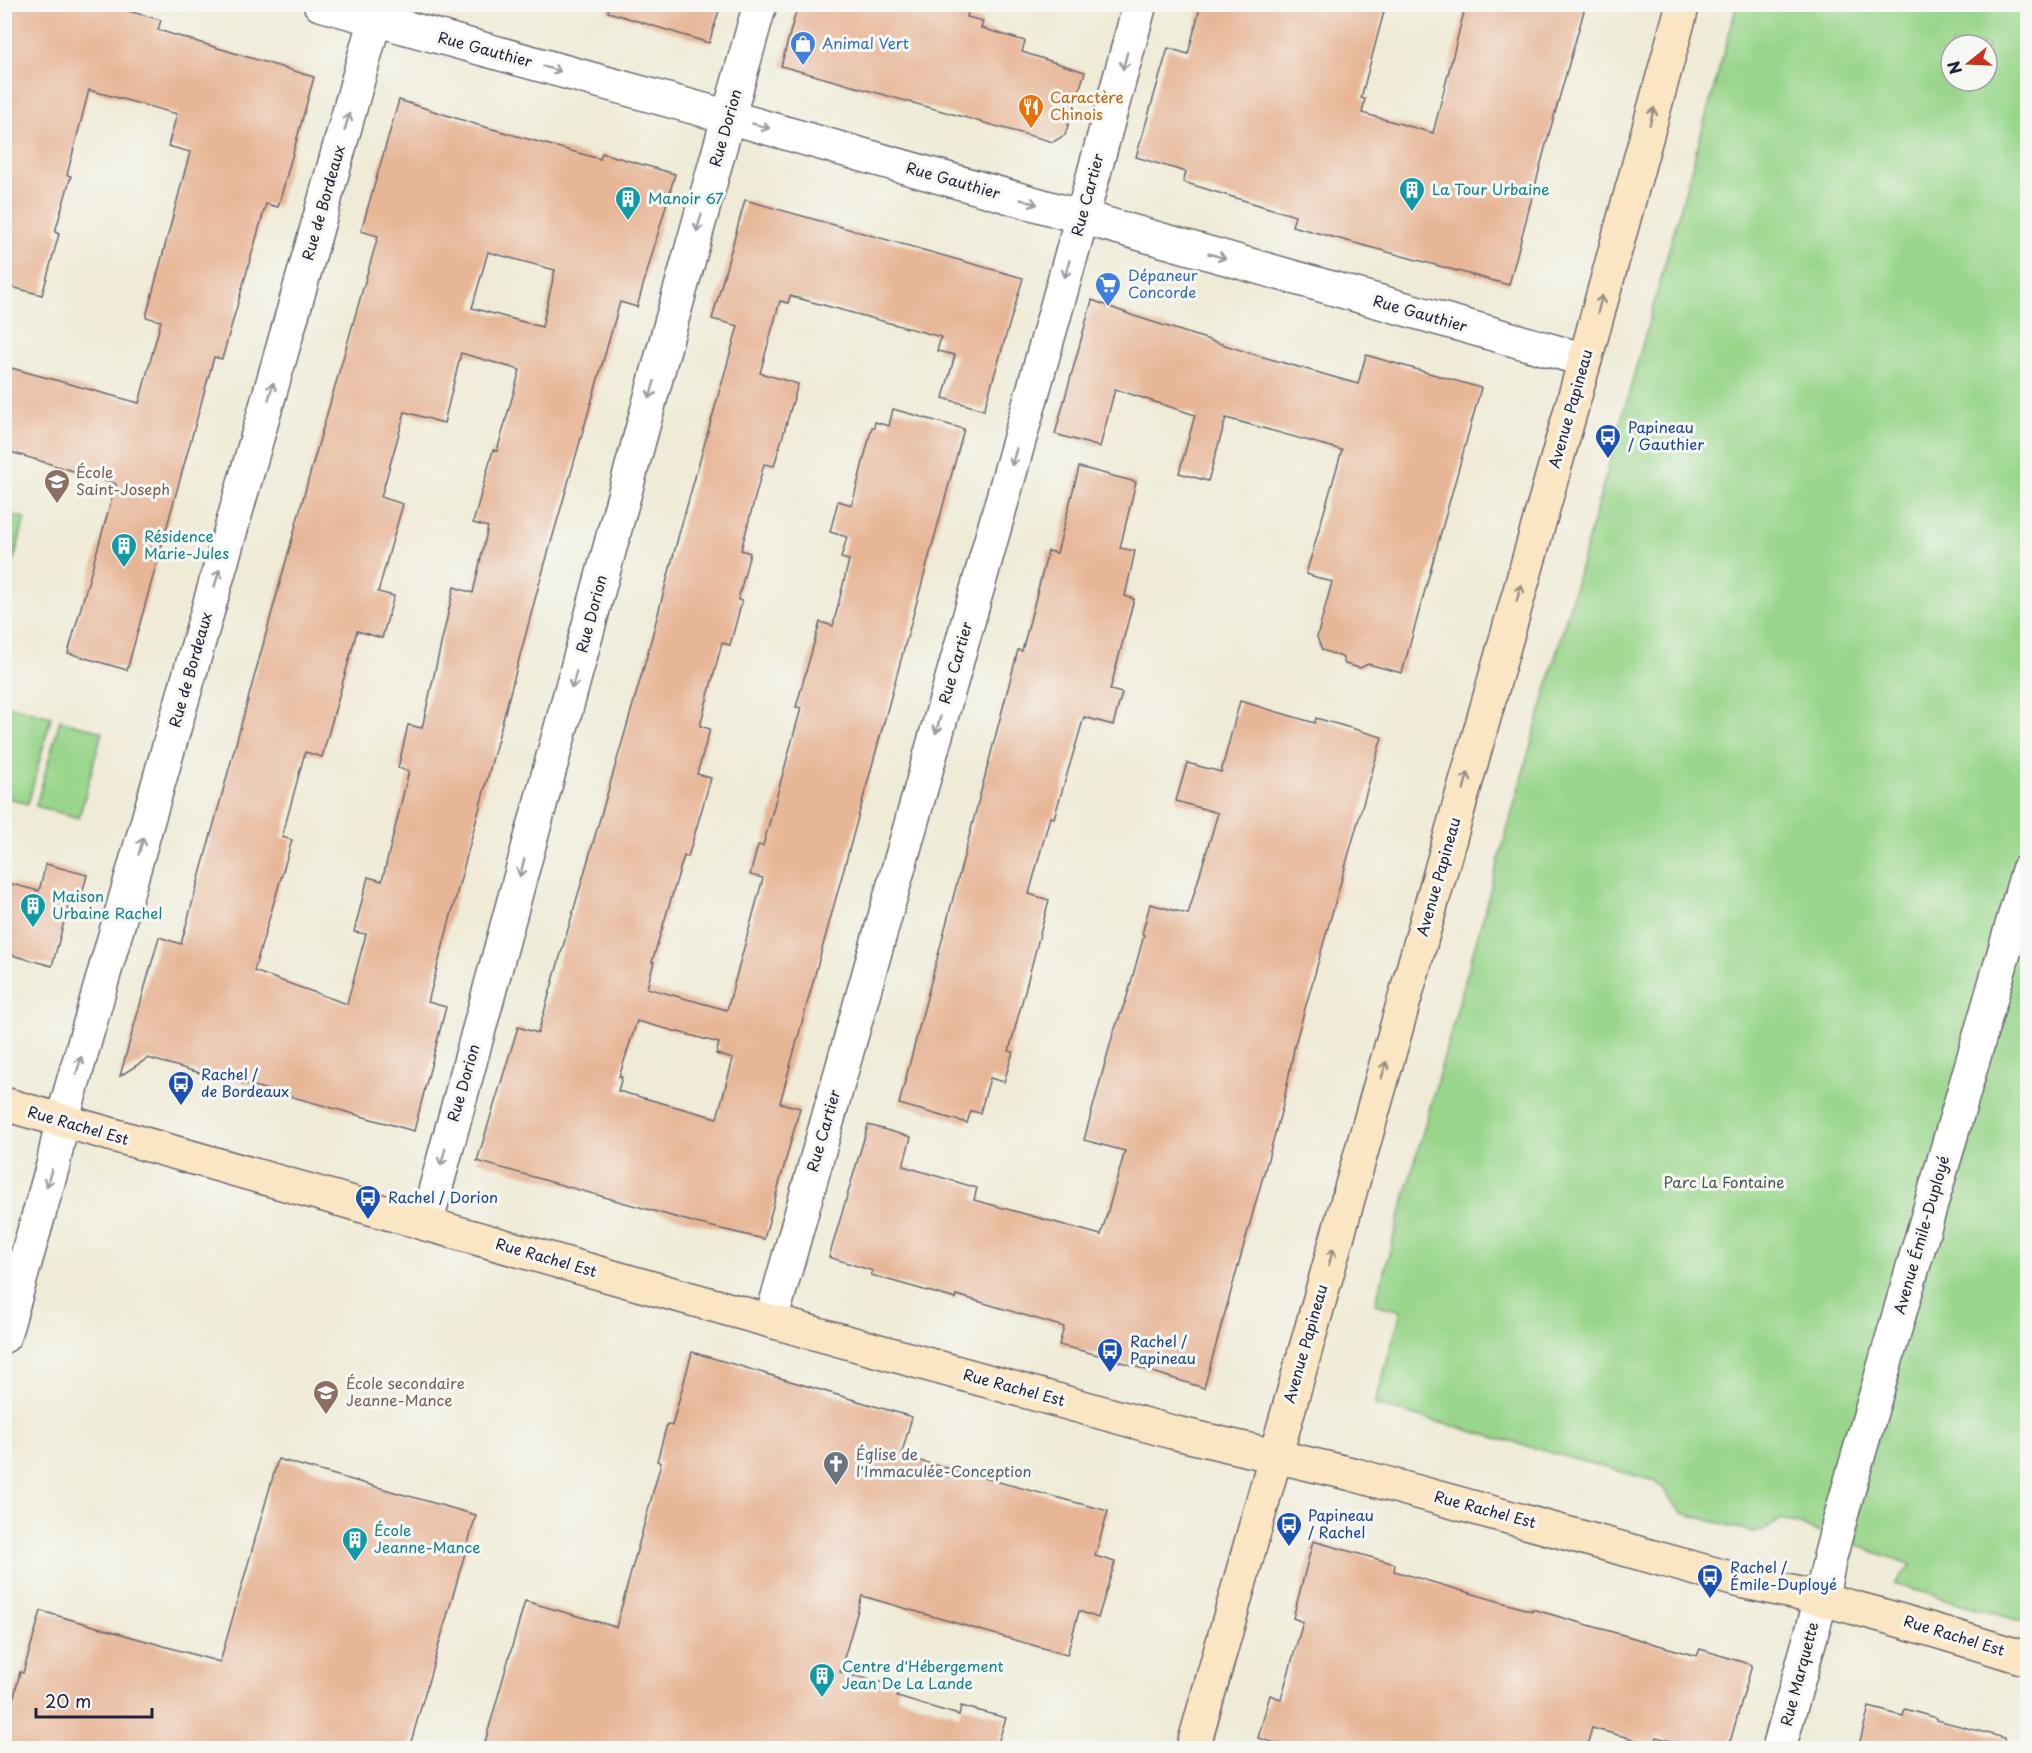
<svg xmlns="http://www.w3.org/2000/svg" width="2032" height="1753" viewBox="0 0 2032 1753" font-family="'Playpen Sans',sans-serif">
<style>
.green{fill:#99d68b;stroke:#5e7c63;stroke-width:1.5;fill-rule:evenodd}
.building{fill:#e7b697;fill-rule:evenodd}
.lines{fill:none;stroke-linecap:round;stroke-linejoin:round}
.street-casing{stroke:#6a6871;stroke-width:36}
.secondary-casing{stroke:#6a6871;stroke-width:36}
.street{stroke:#fff;stroke-width:33}
.secondary{stroke:#fbe6c4;stroke-width:33}
.oneway{stroke:#9c9ca7}
.oneway2{stroke:#998e86}
.labels{text-anchor:middle;stroke-width:6;stroke-linejoin:round;paint-order:stroke}
.shop-label{font-size:15px;fill:#366cbe;stroke:#f6f6f2;text-anchor:start}
.street-label{font-size:15px;fill:#22223b;stroke:#f6f6f2}
.food-label{font-size:15px;fill:#c56008;stroke:#f6f6f2;text-anchor:start}
.culture-label{font-size:15px;fill:#0d838f;stroke:#f6f6f2;text-anchor:start}
.transit-label{font-size:15px;fill:#164399;stroke:#f6f6f2;text-anchor:start}
.education-label{font-size:15px;fill:#785e54;stroke:#f6f6f2;text-anchor:start}
.park-label{font-size:15px;fill:#465853;stroke:#f6f6f2}
.worship-label{font-size:15px;fill:#5b616d;stroke:#f6f6f2;text-anchor:start}
</style>
<rect width="100%" height="100%" fill="#f6f6f2"/>
<filter id="ink" filterUnits="userSpaceOnUse"><feTurbulence type="fractalNoise" baseFrequency=".0167" numOctaves="2"/><feDisplacementMap in="SourceGraphic" scale="12" xChannelSelector="R" yChannelSelector="G"/><feConvolveMatrix kernelMatrix="1 2 1 2 8 2 1 2 1" color-interpolation-filters="sRGB"/></filter>
<filter id="wash" filterUnits="userSpaceOnUse"><feTurbulence type="fractalNoise" baseFrequency=".008" numOctaves="4" result="noise"/><feDisplacementMap in="SourceGraphic" scale="24" xChannelSelector="R" yChannelSelector="G"/><feGaussianBlur stdDeviation="1.35" result="paint"/><feColorMatrix in="noise" values="0 0 0 0 0 0 0 0 0 0 0 0 0 0 0 0 0 1.4 0 .05"/><feComposite in="paint" operator="in"/></filter>
<g filter="url(#wash)">
<rect width="100%" height="100%" fill="#efebd6"/>
<g class="green">
<path d="M1737 5H2027V1623L1895 1584 1912 1565 1782 1519 1766 1529 1753 1532 1682 1513 1672 1503 1665 1490 1655 1481 1375 1405 1401 1311 1375 1304ZM1951 45H1987V81H1951Z"/>
<polygon points="5,513 25,518 5,594 4,513"/>
<polygon points="8,705 51,717 28,804 5,797 4,719"/>
<polygon points="60,720 102,732 79,818 36,806"/>
</g>
<g id="blocks">
<g class="building">
<polygon points="4,4 103,4 161,20 158,30 314,77 278,207 266,204 222,359 214,357 127,670 68,653 116,484 4,450 4,366 139,403 161,321 146,317 190,152 168,146 177,114 89,90 67,175 71,176 55,232 59,234 42,295 4,285"/>
<polygon points="609,4 721,4 709,43 608,12"/>
<polygon points="798,4 970,4 967,17 983,21 981,28 1025,41 1022,52 1085,72 1065,135 1053,142 781,66"/>
<polygon points="1201,4 1386,4 1361,98 1365,99 1362,113 1433,133 1466,4 1586,4 1545,148 1509,285 1292,226 1295,216 1183,182 1186,172 1136,157 1168,48 1188,54"/>
<path d="M399 100 478 125 600 159 602 153 675 174 637 307 620 302 538 588 428 1002 446 1007 414 1131 215 1075 214 1077 148 1058 120 1076 159 937 181 944 309 477 378 236 361 231ZM488 252 555 270 542 327 472 308ZM461 353 520 370 497 451 493 450 473 523 488 527 473 593 454 587 422 728 408 725 398 768 409 771 382 881 368 877 354 932 366 934 347 1004 254 971 292 840 282 837 305 752 322 757 357 631 382 638 394 596 378 592 403 504 381 497 405 412 444 423Z"/>
<path d="M745 200 1023 278 984 410 943 398 955 355 937 351 941 337 790 296 788 303 780 301 760 373 798 384 774 466 764 464 741 550 750 553 738 600 742 601 730 645 722 643 700 726 710 729 697 774 711 778 688 857 684 856 652 962H654L647 988 727 1010 763 878 750 875 758 845 763 846 801 708 796 707 820 622 833 626 849 560 841 558 847 537 830 532 838 501 852 505 872 427 874 428 875 422 889 426 893 409 964 429 780 1103 800 1108 764 1239 696 1223 477 1161 518 1027 538 1033 645 663 679 534 738 326 712 319ZM637 1021 719 1043 716 1054 733 1059 717 1118 618 1091 622 1077H619Z"/>
<polygon points="1092,300 1134,316 1253,354 1358,384 1366,355 1481,388 1402,673 1368,664 1360,668 1345,664 1342,657 1322,650 1317,637 1332,582 1306,574 1342,450 1226,418 1208,481 1179,473 1195,415 1115,389 1100,447 1055,434"/>
<polygon points="1079,467 1136,482 1120,548 1135,551 1125,596 1134,599 1110,690 1122,693 1113,725 1084,717 1054,818 1050,817 1029,894 1049,900 1009,1051 1013,1052 1004,1082 990,1078 980,1113 971,1111 967,1123 899,1104 1018,650 1022,651 1048,551 1057,553"/>
<polygon points="1240,701 1315,723 1316,718 1382,737 1295,1044 1283,1105 1204,1388 1102,1356 1059,1345 1064,1327 957,1295 956,1299 871,1275 873,1271 829,1257 868,1125 911,1137 903,1166 977,1188 974,1200 1101,1235 1125,1151 1084,1140 1113,1034 1127,997 1144,935 1142,934 1150,904 1188,914 1218,813 1176,801 1187,763 1221,772"/>
<polygon points="46,864 87,875 79,906 69,904 52,966 4,953 4,882 39,891"/>
<polygon points="692,1352 912,1417 901,1456 1108,1511 1095,1556 1115,1562 1098,1618 1079,1611 1067,1655 862,1596 840,1672 899,1687 897,1697 959,1715 961,1706 1006,1718 996,1749 508,1749 485,1742 525,1601 616,1627 661,1463 657,1461 667,1424 672,1426"/>
<polygon points="278,1459 476,1515 409,1749 4,1749 4,1736 20,1672 23,1673 41,1611 220,1662"/>
<polygon points="1313,1541 1395,1564 1394,1571 1532,1611 1532,1609 1697,1656 1700,1649 1752,1665 1728,1749 1698,1749 1657,1737 1655,1745 1592,1728 1586,1749 1297,1749 1258,1738 1270,1695 1281,1699 1303,1622 1293,1618"/>
<polygon points="1869,1707 1903,1716 1905,1709 1937,1718 1937,1720 2005,1738 2004,1749 1858,1749"/>
</g>
</g>
</g>
<g filter="url(#ink)">
<use href="#blocks" fill-opacity="0" stroke="#6a6871" stroke-width="1.5"/>
<g class="lines">
<defs>
<g id="street">
<polyline points="320,4 729,117 1585,360"/>
<polyline points="426,1224 668,334 760,4"/>
<polyline points="771,1321 1082,217 1140,4"/>
<polyline points="4,1336 53,1165 62,1121 315,235 379,4"/>
<polyline points="1779,1748 1821,1600 1830,1557 1844,1505 2028,870"/>
</g>
<g id="secondary">
<path d="M4 1104 673 1294 1172 1432 1352 1474 1740 1581C1838 1600 1933 1630 2028 1659"/>
<polyline points="1193,1748 1585,360 1683,4"/>
</g>
</defs>
<use href="#street" class="street-casing"/>
<use href="#secondary" class="secondary-casing"/>
<use href="#street" class="street"/>
<use href="#secondary" class="secondary"/>
</g>
<defs><path id="oneway-shaft" d="M-6 0H5M1.5-3L5.5 0L1.5 3" fill="none" stroke-width="1.6" stroke-linecap="round" stroke-linejoin="round" transform="scale(1.5)"/></defs>
<g class="oneway">
<use href="#oneway-shaft" transform="translate(1125 61) rotate(105)"/>
<use href="#oneway-shaft" transform="translate(552 69) rotate(15)"/>
<use href="#oneway-shaft" transform="translate(347 122) rotate(-74)"/>
<use href="#oneway-shaft" transform="translate(761 126) rotate(16)"/>
<use href="#oneway-shaft" transform="translate(1029 202) rotate(16)"/>
<use href="#oneway-shaft" transform="translate(699 223) rotate(106)"/>
<use href="#oneway-shaft" transform="translate(1217 256) rotate(16)"/>
<use href="#oneway-shaft" transform="translate(1067 269) rotate(106)"/>
<use href="#oneway-shaft" transform="translate(652 390) rotate(105)"/>
<use href="#oneway-shaft" transform="translate(271 391) rotate(-74)"/>
<use href="#oneway-shaft" transform="translate(1014 457) rotate(106)"/>
<use href="#oneway-shaft" transform="translate(217 578) rotate(-74)"/>
<use href="#oneway-shaft" transform="translate(574 680) rotate(105)"/>
<use href="#oneway-shaft" transform="translate(938 725) rotate(106)"/>
<use href="#oneway-shaft" transform="translate(141 846) rotate(-74)"/>
<use href="#oneway-shaft" transform="translate(522 868) rotate(105)"/>
<use href="#oneway-shaft" transform="translate(79 1065) rotate(-74)"/>
<use href="#oneway-shaft" transform="translate(443 1157) rotate(105)"/>
<use href="#oneway-shaft" transform="translate(49 1178) rotate(106)"/>
</g>
<g class="oneway2">
<use href="#oneway-shaft" transform="translate(1652 116) rotate(-75)"/>
<use href="#oneway-shaft" transform="translate(1600 304) rotate(-75)"/>
<use href="#oneway-shaft" transform="translate(1519 593) rotate(-74)"/>
<use href="#oneway-shaft" transform="translate(1466 781) rotate(-74)"/>
<use href="#oneway-shaft" transform="translate(1384 1070) rotate(-74)"/>
<use href="#oneway-shaft" transform="translate(1331 1257) rotate(-74)"/>
</g>
</g>
<defs>
<symbol id="shop-pin" viewBox="-11 -11 22 30"><path d="M0 17L-7.5 6A9.5 9.5 0 1 1 7.5 6Z" fill="#3f7fe0" stroke="#f6f6f2"/><path d="M-5-2.5h2.3a2.7 3.5 0 0 1 5.4 0H5L5.5 6h-11ZM-1.5-2.5h3a1.5 2.3 0 0 0-3 0Z" fill="#fff"/></symbol>
<symbol id="restaurant-pin" viewBox="-11 -11 22 30"><path d="M0 17L-7.5 6A9.5 9.5 0 1 1 7.5 6Z" fill="#e8710a" stroke="#f6f6f2"/><path d="M-5-6h1v4h1v-4h1v4h1v-4h1v5L-1.5 .5V6h-2V.5L-5-1ZM5-6V6H3V1.5H1.5Q1.5-4 5-6Z" fill="#fff"/></symbol>
<symbol id="building-pin" viewBox="-11 -11 22 30"><path d="M0 17L-7.5 6A9.5 9.5 0 1 1 7.5 6Z" fill="#0f9aa8" stroke="#f6f6f2"/><path d="M-4-6H4V6H1V3H-1V6H-4ZM-2.5-4.3h1.7v1.8h-1.7ZM.8-4.3h1.7v1.8H.8ZM-2.5-1h1.7V.8h-1.7ZM.8-1h1.7V.8H.8Z" fill="#fff"/></symbol>
<symbol id="supermarket-pin" viewBox="-11 -11 22 30"><path d="M0 17L-7.5 6A9.5 9.5 0 1 1 7.5 6Z" fill="#3f7fe0" stroke="#f6f6f2"/><path d="M-6-5.5h2.5l.6 2H6L4.5 2H-2.5L-4.4-4H-6ZM-1.5 3.2a1.3 1.3 0 1 0 .1 0ZM3 3.2a1.3 1.3 0 1 0 .1 0Z" fill="#fff"/></symbol>
<symbol id="bus-pin" viewBox="-11 -11 22 30"><path d="M0 17L-7.5 6A9.5 9.5 0 1 1 7.5 6Z" fill="#1a4fb4" stroke="#f6f6f2"/><path d="M-5-6H5V4H4V6H2V4H-2V6H-4V4H-5ZM-3.5-4V0h7V-4ZM-3.5 1.2v1.5H-2V1.2ZM2 1.2v1.5H3.5V1.2Z" fill="#fff"/></symbol>
<symbol id="school-pin" viewBox="-11 -11 22 30"><path d="M0 17L-7.5 6A9.5 9.5 0 1 1 7.5 6Z" fill="#8d6e63" stroke="#f6f6f2"/><path d="M0-5L7-2L0 1L-7-2ZM-4 1L0 2.5L4 1V4Q0 6-4 4Z" fill="#fff"/></symbol>
<symbol id="church-pin" viewBox="-11 -11 22 30"><path d="M0 17L-7.5 6A9.5 9.5 0 1 1 7.5 6Z" fill="#6b7280" stroke="#f6f6f2"/><path d="M-1.2-6h2.4v3.5h3.3v2.4h-3.3V6h-2.4V-.1h-3.3v-2.4h3.3Z" fill="#fff"/></symbol>
</defs>
<g fill-rule="evenodd">
<use href="#shop-pin" x="788" y="29" width="30" height="40"/>
<use href="#restaurant-pin" x="1016" y="92" width="30" height="40"/>
<use href="#building-pin" x="1397" y="175" width="30" height="40"/>
<use href="#building-pin" x="613" y="184" width="30" height="40"/>
<use href="#supermarket-pin" x="1093" y="270" width="30" height="40"/>
<use href="#bus-pin" x="1593" y="422" width="30" height="40"/>
<use href="#school-pin" x="42" y="467" width="30" height="40"/>
<use href="#building-pin" x="109" y="531" width="30" height="40"/>
<use href="#building-pin" x="18" y="891" width="30" height="40"/>
<use href="#bus-pin" x="166" y="1069" width="30" height="40"/>
<use href="#bus-pin" x="353" y="1183" width="30" height="40"/>
<use href="#bus-pin" x="1095" y="1336" width="30" height="40"/>
<use href="#school-pin" x="311" y="1378" width="30" height="40"/>
<use href="#church-pin" x="821" y="1449" width="30" height="40"/>
<use href="#bus-pin" x="1274" y="1510" width="30" height="40"/>
<use href="#building-pin" x="340" y="1525" width="30" height="40"/>
<use href="#bus-pin" x="1695" y="1562" width="30" height="40"/>
<use href="#building-pin" x="807" y="1661" width="30" height="40"/>
</g>
<g class="labels">
<g class="shop-label">
<text x="822" y="49">Animal Vert</text>
<text x="1128" y="281">Dépaneur<tspan x="1128" dy="17">Concorde</tspan></text>
</g>
<g class="street-label">
<text transform="translate(485 50) rotate(15)" y="5">Rue Gauthier</text>
<text transform="translate(726 128) rotate(-74)" y="5">Rue Dorion</text>
<text transform="translate(953 181) rotate(16)" y="5">Rue Gauthier</text>
<text transform="translate(1088 195) rotate(-75)" y="5">Rue Cartier</text>
<text transform="translate(324 203) rotate(-74)" y="5">Rue de Bordeaux</text>
<text transform="translate(1420 314) rotate(16)" y="5">Rue Gauthier</text>
<text transform="translate(1571 409) rotate(-74)" y="5">Avenue Papineau</text>
<text transform="translate(592 614) rotate(-75)" y="5">Rue Dorion</text>
<text transform="translate(956 663) rotate(-74)" y="5">Rue Cartier</text>
<text transform="translate(191 670) rotate(-74)" y="5">Rue de Bordeaux</text>
<text transform="translate(1439 877) rotate(-74)" y="5">Avenue Papineau</text>
<text transform="translate(464 1083) rotate(-74)" y="5">Rue Dorion</text>
<text transform="translate(78 1126) rotate(16)" y="5">Rue Rachel Est</text>
<text transform="translate(824 1131) rotate(-74)" y="5">Rue Cartier</text>
<text transform="translate(1922 1235) rotate(-74)" y="5">Avenue Émile-Duployé</text>
<text transform="translate(546 1258) rotate(16)" y="5">Rue Rachel Est</text>
<text transform="translate(1306 1344) rotate(-74)" y="5">Avenue Papineau</text>
<text transform="translate(1014 1388) rotate(15)" y="5">Rue Rachel Est</text>
<text transform="translate(1485 1510) rotate(15)" y="5">Rue Rachel Est</text>
<text transform="translate(1954 1636) rotate(17)" y="5">Rue Rachel Est</text>
<text transform="translate(1800 1674) rotate(-75)" y="5">Rue Marquette</text>
</g>
<g class="food-label">
<text x="1050" y="103">Caractère<tspan x="1050" dy="17">Chinois</tspan></text>
</g>
<g class="culture-label">
<text x="1432" y="195">La Tour Urbaine</text>
<text x="648" y="204">Manoir 67</text>
<text x="144" y="542">Résidence<tspan x="144" dy="17">Marie-Jules</tspan></text>
<text x="52" y="902">Maison<tspan x="52" dy="17">Urbaine Rachel</tspan></text>
<text x="374" y="1536">École<tspan x="374" dy="17">Jeanne-Mance</tspan></text>
<text x="842" y="1672">Centre d'Hébergement<tspan x="842" dy="17">Jean De La Lande</tspan></text>
</g>
<g class="transit-label">
<text x="1628" y="433">Papineau<tspan x="1628" dy="17">/ Gauthier</tspan></text>
<text x="201" y="1080">Rachel /<tspan x="201" dy="17">de Bordeaux</tspan></text>
<text x="388" y="1203">Rachel / Dorion</text>
<text x="1130" y="1347">Rachel /<tspan x="1130" dy="17">Papineau</tspan></text>
<text x="1308" y="1521">Papineau<tspan x="1308" dy="17">/ Rachel</tspan></text>
<text x="1730" y="1573">Rachel /<tspan x="1730" dy="17">Émile-Duployé</tspan></text>
</g>
<g class="education-label">
<text x="76" y="478">École<tspan x="76" dy="17">Saint-Joseph</tspan></text>
<text x="346" y="1389">École secondaire<tspan x="346" dy="17">Jeanne-Mance</tspan></text>
</g>
<g class="park-label">
<text x="1724" y="1188">Parc La Fontaine</text>
</g>
<g class="worship-label">
<text x="856" y="1460">Église de<tspan x="856" dy="17">l'Immaculée-Conception</tspan></text>
</g>
</g>
<rect width="2032" height="1753" fill="none" stroke="#f6f6f2" stroke-width="24"/>
<g transform="translate(1969 63) rotate(252)"><circle r="28" fill="#f6f6f2" stroke="#a1a1a9" stroke-width="1.5"/>
<path d="M0-4.5L10 22L0 15L-10 22Z" fill="#c8321e"/>
<text y="-9" font-size="16" font-weight="bold" text-anchor="middle" fill="#22223b">N</text>
</g>
<path d="M36 1708v9h116v-9" fill="none" stroke="#22223b" stroke-width="3"/>
<text x="45" y="1708" font-size="18" fill="#22223b" stroke="#f6f6f2" stroke-width="4.5" paint-order="stroke">20 m</text>
</svg>
